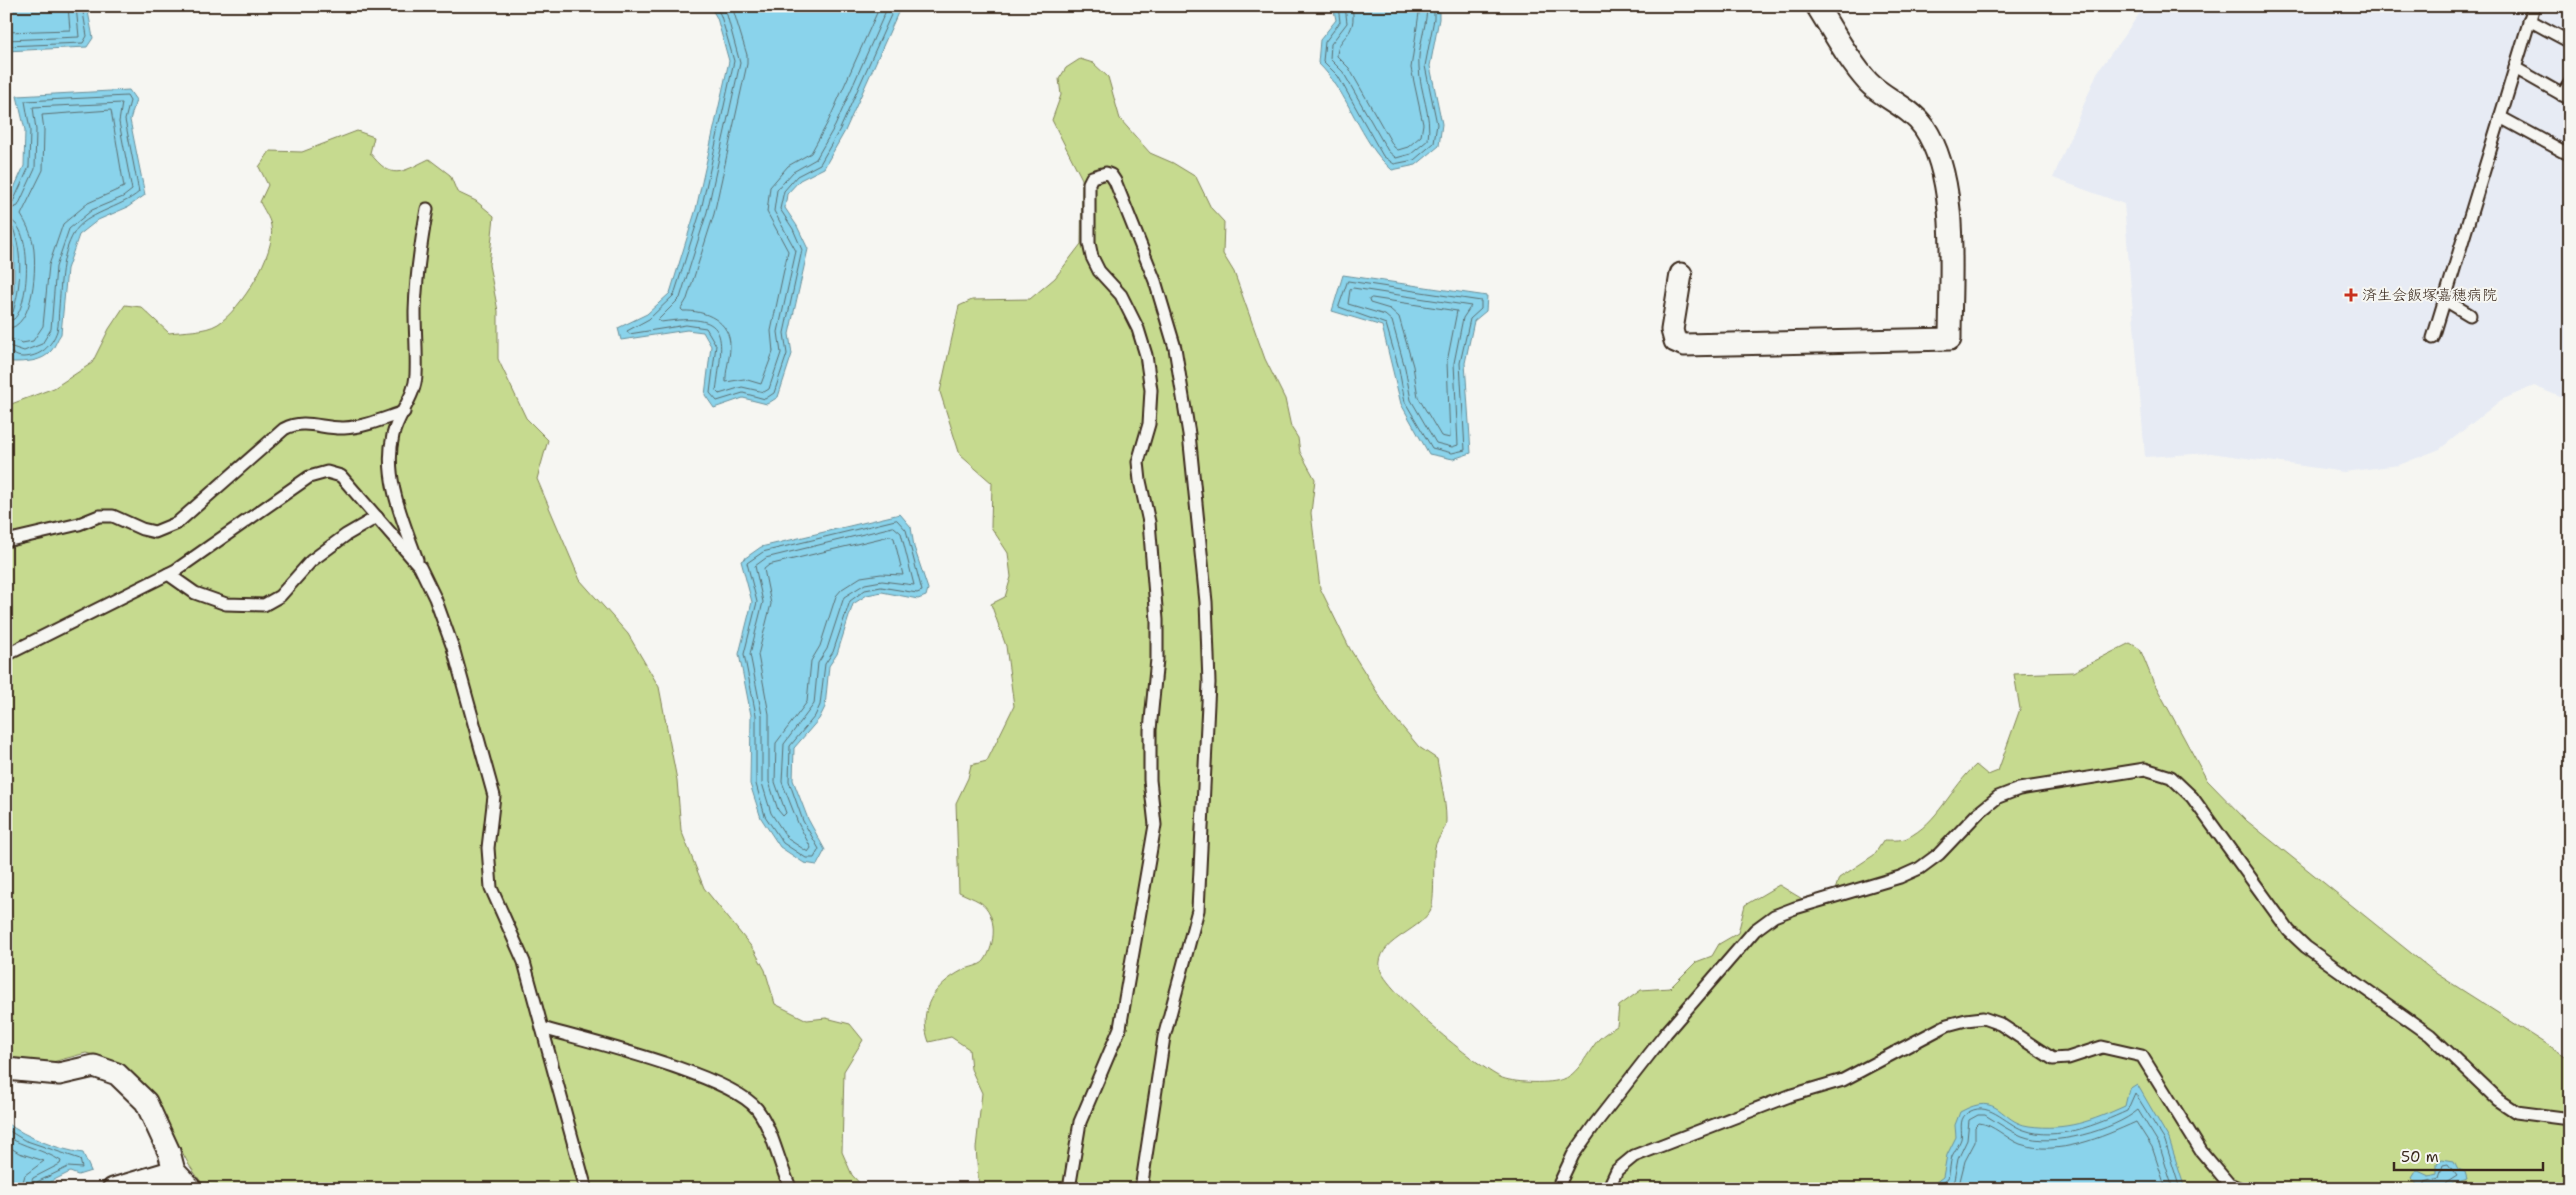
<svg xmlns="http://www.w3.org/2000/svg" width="2576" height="1195" viewBox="0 0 2576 1195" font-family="'Shantell Sans','Klee One',sans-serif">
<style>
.built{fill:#e7ebf4}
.green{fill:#c6da8f;stroke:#808256}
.water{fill:#8ad3eb;stroke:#6a8f99}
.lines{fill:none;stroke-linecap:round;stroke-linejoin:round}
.shore{stroke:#5b6e70;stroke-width:1}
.lane-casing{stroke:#3b2a1e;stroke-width:15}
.street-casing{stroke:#3b2a1e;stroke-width:25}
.lane{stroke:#f6f6f2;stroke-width:11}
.street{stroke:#f6f6f2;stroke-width:21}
.poi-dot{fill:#c8321e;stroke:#f6f6f2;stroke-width:2}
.labels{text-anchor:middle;stroke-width:4;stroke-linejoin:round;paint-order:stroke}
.poi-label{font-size:15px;fill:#3b2a1e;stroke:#f6f6f2;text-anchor:start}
</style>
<rect width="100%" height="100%" fill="#f6f6f2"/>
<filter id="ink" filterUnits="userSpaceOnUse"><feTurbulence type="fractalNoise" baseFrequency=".02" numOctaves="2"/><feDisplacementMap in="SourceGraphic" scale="10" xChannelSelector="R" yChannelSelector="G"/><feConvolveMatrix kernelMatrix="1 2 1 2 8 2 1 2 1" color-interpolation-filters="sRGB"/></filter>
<g filter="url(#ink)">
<polygon class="built" points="2145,6 2570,6 2570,401 2534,386 2501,400 2440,449 2399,465 2344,472 2211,453 2145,457 2124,204 2053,178 2097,73"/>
<g class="green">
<path d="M1080 59 1093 63 1108 77 1120 119 1150 153 1173 163 1196 177 1211 208 1224 222 1223 254 1234 272 1265 359 1285 399 1291 427 1298 438 1300 452 1315 479 1311 513 1320 588 1350 649 1389 711 1419 747 1437 759C1440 779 1446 800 1446 819 1447 829 1437 838 1435 847 1432 861 1436 901 1430 911 1418 932 1376 941 1380 968 1384 990 1478 1067 1500 1077 1512 1083 1547 1084 1560 1080 1578 1077 1588 1051 1599 1039 1604 1034 1611 1030 1617 1026L1619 1006 1641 990 1670 988 1696 962 1712 956 1719 944 1738 933 1745 905 1779 885 1804 900 1835 890 1839 878 1874 855 1884 840C1890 840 1901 841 1907 838 1938 823 1951 787 1976 765L1988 775 1998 771 2020 709 2014 674 2073 672 2130 643 2140 649 2153 681 2207 780 2247 821 2437 974 2570 1059V1189H979L976 1148 982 1093 971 1069 969 1049 951 1037 929 1042C917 1009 934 985 963 970 969 967 980 966 984 961 996 945 998 914 980 902 973 898 965 895 959 892L956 803 968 778 971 765 987 761 1014 706 1006 646 991 604 1005 597 1011 577 1008 553 991 527 992 483 960 455 940 392 959 306 972 300 1030 299 1055 278 1081 244 1082 179 1052 120 1061 95 1059 79 1066 68Z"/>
<path d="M357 131 374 137 370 153C392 181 400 173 429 159L450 175 457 192 476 201 494 216 489 265 498 311V359L526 418 548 440 537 479 580 580 628 634 659 687 677 780 681 830 704 888 754 950 765 970 775 1004 807 1020 826 1018 850 1024 863 1040 844 1071 842 1152 852 1175 865 1189H206L189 1165 155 1100 137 1080 112 1060 86 1053 45 1064 6 1060V406L54 388 92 363 109 329 125 305 141 307 169 333C183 331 205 332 218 324 240 310 277 253 271 226 270 218 263 209 260 202L268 185 259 167 270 151 302 152Z"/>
</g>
<g class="water">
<polygon points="6,6 87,6 93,38 87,47 6,51"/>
<polygon points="710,6 901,6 845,131 824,168 800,180 787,194 785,208 797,226 808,249 789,334 792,354 778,397 767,404 743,398 714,408 705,395 711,346 703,332 687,330 621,340 618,328 647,314 670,293 696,209 729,61 717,18"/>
<path d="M1333 6H1439V19L1430 66 1442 124 1439 146 1416 165 1392 170C1359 141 1350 94 1318 63L1320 40 1336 20Z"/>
<path d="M129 90 136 100 130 120 145 195 128 207 98 220 79 235 67 269 61 334C57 339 55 347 51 351 42 362 25 362 12 362L6 354V319L14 290V248L6 224V206L24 166 25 130 17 96Z"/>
<polygon points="1343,275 1487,296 1486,311 1474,321 1465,363 1471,453 1453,459 1429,454 1401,404 1382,326 1332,311"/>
<polygon points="900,514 911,527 914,547 928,589 926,596 918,599 882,592 867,595 853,604 837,654 829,666 825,707 819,719 794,748 793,780 808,819 825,850 817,865 804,863 780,847 761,818 750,784 751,715 739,654 752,602 741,561 761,547"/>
<path d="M2137 1084 2169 1139 2185 1189H1927L1943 1177 1947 1155 1956 1137 1955 1125 1960 1112C2000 1090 1999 1122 2029 1126 2066 1131 2092 1121 2125 1106L2129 1089Z"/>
<path d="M6 1123C29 1138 56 1149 83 1153L91 1171 78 1175 70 1172 36 1189H6Z"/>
<polygon points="2442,1159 2454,1161 2458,1169 2465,1172 2467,1179 2453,1183 2449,1189 2421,1189 2411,1178 2416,1170 2429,1176 2437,1174 2437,1163"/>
</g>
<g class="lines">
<g class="shore">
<polyline points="716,6 721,16 734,61 701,210 674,295 649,319 627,331 629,334 686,325 706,328 716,345 710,393 717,401 743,393 765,399 774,393 787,354 784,333 802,250 793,229 780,209 784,191 797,176 820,164 840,129 895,6"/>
<path d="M723 6 727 15 740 63 707 212 680 298 658 320 661 322C730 312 724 334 716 391L719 394 742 387 764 392 769 389 781 353 778 332 796 251 774 211 777 190 793 172 816 159 835 126 888 6"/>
<path d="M732 6 747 55V64L714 214 687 299 681 309 683 311C705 310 731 321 730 347 730 359 725 371 726 382L744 379 761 384 773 352 771 331 788 251 767 212 770 187 788 166 811 153 828 122 880 6"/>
<polyline points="1338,6 1340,22 1325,42 1323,61 1338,76 1383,156 1394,164 1414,160 1434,143 1437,124 1425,66 1434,19 1434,6"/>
<path d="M1345 6 1347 23 1331 44 1330 59 1343 72 1388 151 1396 158 1411 154 1428 140C1432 114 1420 93 1419 67 1417 48 1427 27 1427 6"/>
<path d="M1352 6C1358 39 1338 33 1337 56L1349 68 1394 147 1398 150 1408 147 1421 136 1423 124 1411 68 1420 6"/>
<polyline points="6,32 70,30 68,6"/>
<polyline points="6,40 79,37 76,6"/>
<polyline points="6,46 83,43 87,36 82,6"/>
<path d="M6 205 13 202 29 167 30 130 25 101 127 96 130 101 125 120 139 192C121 208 85 213 74 233 61 255 61 283 59 308 58 315 59 324 57 331 52 346 40 357 23 357 15 357 13 352 6 351"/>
<polyline points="6,211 18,206 35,169 36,130 33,107 122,103 119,122 132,190 123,197 92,210 69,229 56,267 51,329 42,344 24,351 6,345"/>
<path d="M6 219C34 220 30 305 14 319L6 321"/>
<path d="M6 225 13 228C23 255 21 285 13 312L6 315"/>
<polygon points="1348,281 1481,301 1481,309 1470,319 1460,363 1465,450 1452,453 1432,448 1405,402 1399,369 1386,324 1339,307"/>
<polygon points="1353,288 1471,306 1463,318 1454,363 1458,445 1452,447 1436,443 1411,400 1405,368 1392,321 1385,315 1348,304 1350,290"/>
<polygon points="1372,298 1457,311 1447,362 1450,438 1441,436 1418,397 1413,366 1399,317 1390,309 1370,303 1369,300"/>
<path d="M6 329C35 328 37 265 33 243 31 233 26 223 21 215L43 170 44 130 42 115 111 110 124 187 88 203 63 224 49 265 43 326 33 341 22 343 6 337"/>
<polygon points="897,520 906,530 922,591 917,593 881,587 865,590 850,601 833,652 825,664 820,705 815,716 790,746 789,781 803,821 819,849 814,858 806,858 783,843 765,816 756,784 756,715 744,654 757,602 747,563 763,552"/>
<polygon points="894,527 901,533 914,585 882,581 865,584 844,597 827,649 818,663 814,704 784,744 782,782 798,823 811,848 808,852 788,839 771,813 762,783 762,715 750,654 763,602 755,566 766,558"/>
<polygon points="891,536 894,538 903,575 881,574 861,577 842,589 836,596 820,646 811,661 807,702 776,743 775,782 786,813 783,816 778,810 769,782 769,714 758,655 771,604 764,569 769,565"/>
<polyline points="6,1129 24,1140 80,1159 82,1168 68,1167 37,1182 35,1189"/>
<path d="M6 1136C24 1147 44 1150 61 1161L60 1164 33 1178 28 1189"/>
<polyline points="6,1145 19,1153 44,1161 25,1175 21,1189"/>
<path d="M1934 1189 1948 1179C1950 1171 1950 1163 1952 1156 1955 1150 1959 1145 1961 1139 1963 1131 1958 1121 1966 1114 1987 1098 2005 1124 2024 1130 2057 1142 2098 1124 2127 1111L2135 1093 2165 1141 2180 1189"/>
<path d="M1946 1189 1954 1180 1958 1159 1967 1140 1969 1120 1978 1115H1985C1997 1122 2009 1131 2022 1136 2052 1148 2114 1130 2138 1110L2159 1144 2173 1189"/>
<path d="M1958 1189 1965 1161 1975 1142V1127L1979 1123C1993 1124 2007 1139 2020 1144 2058 1157 2102 1137 2136 1122L2152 1147 2166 1189"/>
<polyline points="2425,1189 2425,1182 2439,1178 2443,1165 2448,1164 2457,1176 2446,1183 2444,1189"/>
</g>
<defs>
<g id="lane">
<polyline points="2529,20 2570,42"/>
<polyline points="2515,68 2570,99"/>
<polyline points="2562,95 2570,83"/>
<polyline points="2500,117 2570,155"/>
<polyline points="2445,300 2470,315"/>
<polyline points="2433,338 2534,6"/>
<path d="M6 541 79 524 99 516H113L142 529 155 532 177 523 284 429C305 418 322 429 344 428 365 427 385 418 404 412"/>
<path d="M417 560C403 520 383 478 393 435 398 414 415 397 416 375 417 354 415 332 415 311 416 276 421 242 427 209"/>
<polyline points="168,574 195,593 226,604 264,605 280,596 311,561 346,535 377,517"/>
<polyline points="6,655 176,570 309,477 327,472 341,476 420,567 435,598 453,648 494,796 488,848 491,888 524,962 586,1189"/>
<path d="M542 1028C588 1041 730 1075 757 1109 774 1132 778 1163 791 1189"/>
<polyline points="1069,1189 1080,1122 1120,1028 1155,825 1150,780 1150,730 1157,659 1157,620 1149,522 1140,481 1138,462 1149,424 1151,390 1146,355 1138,329 1121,295 1099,271 1092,257 1089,243 1089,183 1092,177 1106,173 1111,175 1115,181 1155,281 1175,348 1189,434 1206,602 1209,683 1198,910 1164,1037 1141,1189"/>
<polyline points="1557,1189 1573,1155 1595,1124 1666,1033 1755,930 1774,916 1795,908 1900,877 1920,868 1939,854 1977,814 1998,797 2019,789 2145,769 2171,777 2192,797 2289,931 2306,947 2430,1035 2498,1100 2516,1112 2570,1119"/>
<polyline points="1608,1189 1617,1170 1634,1156 1792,1095 1843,1080 1947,1025 1966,1020 1983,1018 2000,1024 2053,1059 2068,1058 2102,1047 2142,1056 2201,1151 2229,1184 2241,1189"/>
</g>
<g id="street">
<path d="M1681 274 1672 330 1675 341 1684 345 1950 339C1950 277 1960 180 1924 127 1910 107 1883 98 1868 82 1848 60 1833 31 1817 6"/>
<polyline points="6,1069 59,1074 94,1066 117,1074 146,1102 169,1152 174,1171 191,1189"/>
<polyline points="113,1189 174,1171"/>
</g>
</defs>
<use href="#lane" class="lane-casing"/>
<use href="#street" class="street-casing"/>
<use href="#lane" class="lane"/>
<use href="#street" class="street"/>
</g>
</g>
<path class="poi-dot" d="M2348.5 287.5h5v5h5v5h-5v5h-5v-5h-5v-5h5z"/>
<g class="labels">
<g class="poi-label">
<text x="2362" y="300">済生会飯塚嘉穂病院</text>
</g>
</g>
<rect width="2576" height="1195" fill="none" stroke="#f6f6f2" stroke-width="25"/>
<rect x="12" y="12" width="2551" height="1170" fill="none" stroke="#3b2a1e" stroke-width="2" filter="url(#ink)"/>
<path d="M2394 1162v8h149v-8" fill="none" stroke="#3b2a1e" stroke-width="2.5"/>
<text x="2401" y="1162" font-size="15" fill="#3b2a1e" stroke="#f6f6f2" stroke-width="4" paint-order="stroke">50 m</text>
</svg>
